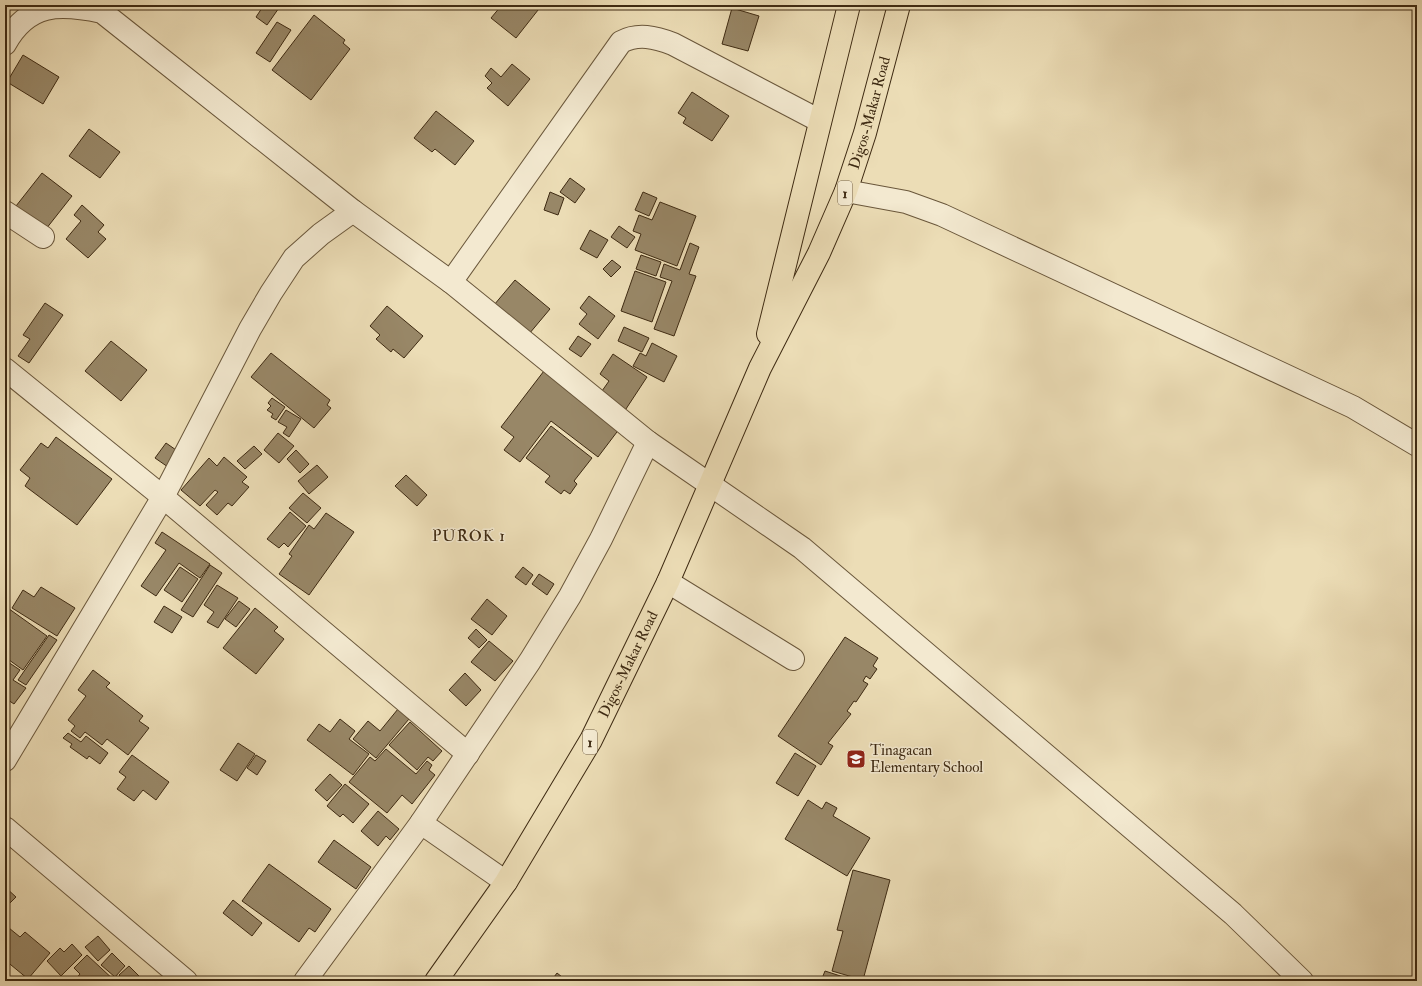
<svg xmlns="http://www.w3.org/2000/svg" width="1422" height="986" viewBox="0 0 1422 986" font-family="'IM FELL Double Pica',serif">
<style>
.building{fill:#988767;stroke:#3e2a12}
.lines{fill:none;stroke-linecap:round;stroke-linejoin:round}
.minor-casing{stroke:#6a573b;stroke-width:24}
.highway-casing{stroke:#3e2a12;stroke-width:24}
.minor{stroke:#f3e9d0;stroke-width:22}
.highway{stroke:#ecddb6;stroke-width:22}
.labels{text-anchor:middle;stroke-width:3;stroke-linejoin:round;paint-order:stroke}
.shield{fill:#f3e9d0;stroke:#74634b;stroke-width:1}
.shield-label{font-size:14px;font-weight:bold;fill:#3e2a12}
.street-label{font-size:15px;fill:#3e2a12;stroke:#f3e9d0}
.poi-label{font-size:15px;fill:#3e2a12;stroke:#f3e9d0;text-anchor:start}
.neighbourhood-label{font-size:16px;letter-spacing:1px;fill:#3e2a12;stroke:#f3e9d0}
</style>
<rect width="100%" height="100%" fill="#ecddb6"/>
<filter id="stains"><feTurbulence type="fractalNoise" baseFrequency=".005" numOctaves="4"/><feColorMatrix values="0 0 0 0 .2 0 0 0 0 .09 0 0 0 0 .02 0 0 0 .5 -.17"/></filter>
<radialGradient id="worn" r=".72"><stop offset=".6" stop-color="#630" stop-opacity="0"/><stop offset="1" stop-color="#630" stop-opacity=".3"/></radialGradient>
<g class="building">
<polygon points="264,5 281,5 267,25 256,17"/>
<polygon points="500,5 542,5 516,38 491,18 501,6"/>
<polygon points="559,5 568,5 565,9"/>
<polygon points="732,8 759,16 748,51 722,44"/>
<polygon points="314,15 345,40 343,43 350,49 311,100 272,70"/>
<polygon points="277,22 291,30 270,62 256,53"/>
<polygon points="23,55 59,77 43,104 7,82"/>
<polygon points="512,64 530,79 508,106 487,88 492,83 485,76 491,68 501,77"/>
<polygon points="692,92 729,116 712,141 683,123 686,118 678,113"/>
<polygon points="436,111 474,141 455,165 435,149 432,152 414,138"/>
<polygon points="89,129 120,152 100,178 69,156"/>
<polygon points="42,173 72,196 46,229 16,206"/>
<polygon points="570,178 585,189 575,203 560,192"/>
<polygon points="550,192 564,198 558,215 544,210"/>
<polygon points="643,192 657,198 649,216 635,210"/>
<polygon points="660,202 696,216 677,266 635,250 641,234 633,231 639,215 652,220"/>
<polygon points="82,205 104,225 98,232 106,239 88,258 66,239 81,221 74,215"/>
<polygon points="619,226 635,237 627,248 611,237"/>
<polygon points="590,230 608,240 597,258 580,249"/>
<polygon points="690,243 699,247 689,274 696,276 674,336 654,329 672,281 660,277 664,264 680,270"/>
<polygon points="641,255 661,262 656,276 636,269"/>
<polygon points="612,260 621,267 611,277 603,269"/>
<polygon points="635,271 666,282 652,322 621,311"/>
<polygon points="515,280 550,309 529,334 494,305"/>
<polygon points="589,296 615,316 598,339 579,324 587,314 580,308"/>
<polygon points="45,303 63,315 29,363 18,356 30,339 23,335"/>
<polygon points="387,306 423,336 404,358 393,349 391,352 376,339 380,335 370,326"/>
<polygon points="624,327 649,338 642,352 618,341"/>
<polygon points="578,336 591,344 581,357 569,349"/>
<polygon points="111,341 147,370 121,401 85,371"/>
<polygon points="652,343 677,356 664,382 633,366 640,353 646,356"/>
<polygon points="271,353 330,400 327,405 331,408 314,428 251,377"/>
<polygon points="613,354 647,377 622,415 597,398 609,381 600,374"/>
<polygon points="547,367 623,424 598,457 551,421 520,462 504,450 514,437 501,427"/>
<polygon points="272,398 285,407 276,420 271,417 273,414 267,410 271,406 268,403"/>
<polygon points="286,410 301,419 289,437 283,433 287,427 278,422"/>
<polygon points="551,426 592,458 574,481 577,484 570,494 564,490 561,494 545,482 550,476 526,458"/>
<polygon points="278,433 294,446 279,463 264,450"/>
<polygon points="56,437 112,479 77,525 25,486 30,478 20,470 41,443 48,448"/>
<polygon points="166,443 179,452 168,467 155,458"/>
<polygon points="254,446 262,454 245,469 237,461"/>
<polygon points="296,450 309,464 300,473 287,459"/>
<polygon points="224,457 247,477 242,482 249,487 232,506 228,503 217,515 206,505 218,492 215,490 200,506 181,490 209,458 217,466"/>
<polygon points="317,465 328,477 309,494 298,481"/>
<polygon points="406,475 427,495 417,506 395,486"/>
<polygon points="303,493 321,508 307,523 289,508"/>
<polygon points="290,512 306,526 288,547 284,543 279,548 267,539"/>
<polygon points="326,513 354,532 309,595 279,574 292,556 289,554 309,525 314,529"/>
<polygon points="162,532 210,564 200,578 179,563 156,596 141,586 166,550 155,543"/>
<polygon points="210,565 222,573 193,617 181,610"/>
<polygon points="180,567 198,579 182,602 164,590"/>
<polygon points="523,567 533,575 526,585 515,577"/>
<polygon points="539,574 554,584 547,595 532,584"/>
<polygon points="217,585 238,598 218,628 207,622 214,612 204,605"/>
<polygon points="41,587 75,608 57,636 12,608 23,590 34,597"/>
<polygon points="487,599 507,616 492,635 471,619"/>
<polygon points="239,601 250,609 236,627 225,619"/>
<polygon points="5,606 47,636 23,670 5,657"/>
<polygon points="164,606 182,617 172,633 154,622"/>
<polygon points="255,608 278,627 274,631 284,639 256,674 223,648"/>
<polygon points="476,629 487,640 479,648 468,638"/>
<polygon points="49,635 57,640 26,685 18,680"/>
<polygon points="845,637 878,658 873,666 877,669 870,679 866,676 863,681 868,684 856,702 854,701 847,711 851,714 828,743 833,746 821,765 778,736"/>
<polygon points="489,641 513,661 495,681 471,662"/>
<polygon points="5,660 20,670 13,680 26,688 14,704 5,698"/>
<polygon points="93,670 110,683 106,687 143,716 139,721 149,728 128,755 107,739 102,745 85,732 80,738 71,731 75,726 68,720 86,696 78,690"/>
<polygon points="465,673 481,690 466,706 449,690"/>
<polygon points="398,709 409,719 376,758 353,739 368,721 380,731"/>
<polygon points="340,719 355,731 349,739 369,754 353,775 307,740 319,724 330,732"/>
<polygon points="410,722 442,751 433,761 428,757 417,770 389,745"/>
<polygon points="68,733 81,742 86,736 108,753 100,764 89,756 87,759 70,747 72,744 63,738"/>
<polygon points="238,743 255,754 237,781 220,770"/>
<polygon points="386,749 416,774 427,761 432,765 429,770 435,775 412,804 402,795 387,813 349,782 370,757 375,761"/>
<polygon points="795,753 816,766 798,796 776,783"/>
<polygon points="132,755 169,782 156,800 143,790 134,801 117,789 126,777 119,772"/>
<polygon points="256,755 266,761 257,775 247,768"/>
<polygon points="330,774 342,785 327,801 315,790"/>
<polygon points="345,784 369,804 353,823 343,814 340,817 327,806"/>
<polygon points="808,800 822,809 826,802 837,808 833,816 870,838 847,876 785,839"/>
<polygon points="378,811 399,829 390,840 386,836 378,846 361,831"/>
<polygon points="334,840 371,867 356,889 318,862"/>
<polygon points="269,864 331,909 315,932 309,928 299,942 242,901"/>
<polygon points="853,870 890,880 863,980 832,971 843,931 837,930"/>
<polygon points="5,887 16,897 5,908"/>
<polygon points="233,900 262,923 252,936 223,913"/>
<polygon points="9,928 20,937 25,932 50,953 28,979 5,960 5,932"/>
<polygon points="98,936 110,950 98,961 85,947"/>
<polygon points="72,944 82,955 61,976 47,961 60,948 64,952"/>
<polygon points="112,953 125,966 115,977 101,965"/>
<polygon points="87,955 115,981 74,981 80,974 74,968"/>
<polygon points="129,966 139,976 134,981 125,981 119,975"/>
<polygon points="825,971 856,981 821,981"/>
<polygon points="557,973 567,981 551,981"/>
</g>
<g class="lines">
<defs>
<g id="minor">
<path d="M5 44C28 2 60 3 102 12L353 211 451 282 648 442 802 548 1233 914 1302 981"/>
<polyline points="846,191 906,202 942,215 1353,407 1417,445"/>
<polyline points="5,212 43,237"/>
<path d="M451 282 621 42C638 33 655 37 673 44L820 121"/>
<polyline points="5,369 163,497 468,754"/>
<polyline points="668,582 793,659"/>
<polyline points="5,760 163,497 250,329 271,293 294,258 321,234 353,211"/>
<polyline points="421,823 506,882"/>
<polyline points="5,828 186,981"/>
<polyline points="305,981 421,823 530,661 570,596 601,539 648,442"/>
</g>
<g id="highway">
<polyline points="768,334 849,5"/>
<path id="s1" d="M436 981 506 882 591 740 668 582 760 368 819 253 846 191 865 133 899 5"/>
</g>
</defs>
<use href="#minor" class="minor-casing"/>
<use href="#highway" class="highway-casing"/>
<use href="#minor" class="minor"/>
<use href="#highway" class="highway"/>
</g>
<defs>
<symbol id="school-square" viewBox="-11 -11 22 22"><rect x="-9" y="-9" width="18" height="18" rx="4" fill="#8f2418" stroke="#f3e9d0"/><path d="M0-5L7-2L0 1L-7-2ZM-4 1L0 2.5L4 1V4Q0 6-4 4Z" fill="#fff"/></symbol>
</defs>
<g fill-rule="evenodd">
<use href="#school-square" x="845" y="748" width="22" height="22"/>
</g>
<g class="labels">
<g class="shield">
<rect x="838" y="181" width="14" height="24" rx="3"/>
<rect x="583" y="730" width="14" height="24" rx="3"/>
</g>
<g class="shield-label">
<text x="845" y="198">1</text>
<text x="590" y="747">1</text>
</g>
<g class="street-label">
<text dy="5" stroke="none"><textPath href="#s1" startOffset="974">Digos-Makar Road</textPath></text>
<text dy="5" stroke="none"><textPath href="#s1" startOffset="371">Digos-Makar Road</textPath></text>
</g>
<g class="poi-label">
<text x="870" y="755">Tinagacan<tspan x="870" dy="17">Elementary School</tspan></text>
</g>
<g class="neighbourhood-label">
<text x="469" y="541">PUROK 1</text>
</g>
</g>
<rect width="1422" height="986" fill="none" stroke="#ecddb6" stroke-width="20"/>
<rect x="6" y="6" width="1410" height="974" fill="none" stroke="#3e2a12" stroke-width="2"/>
<rect x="10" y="10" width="1402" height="966" fill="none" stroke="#3e2a12"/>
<rect width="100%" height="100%" filter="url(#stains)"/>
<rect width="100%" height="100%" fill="url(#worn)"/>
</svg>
